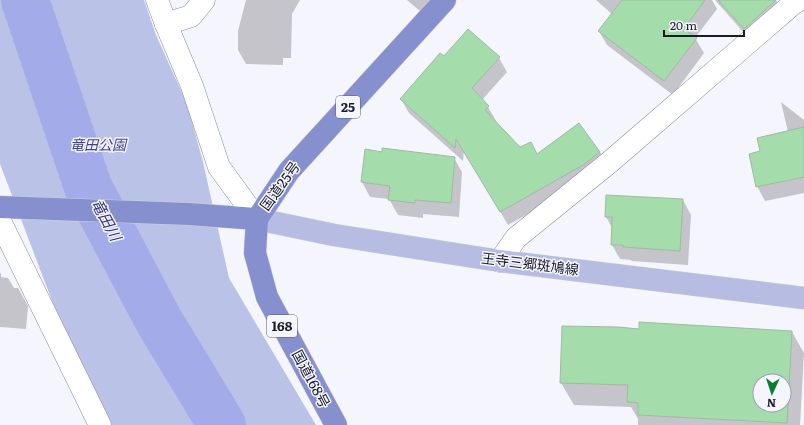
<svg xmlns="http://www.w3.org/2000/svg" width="804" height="425" viewBox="0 0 804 425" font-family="Literata,'Noto Sans JP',serif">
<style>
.green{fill:#bbc2e7}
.shadow{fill:#0003;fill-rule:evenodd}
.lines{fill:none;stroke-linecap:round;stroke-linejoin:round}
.river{stroke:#a3ace8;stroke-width:48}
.building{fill:#a5dcac;stroke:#a0baa2;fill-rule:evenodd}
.minor-casing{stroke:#868ba7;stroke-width:23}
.major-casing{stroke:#d1d1d4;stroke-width:23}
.highway-casing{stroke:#d1d1d4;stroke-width:23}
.minor{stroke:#fff;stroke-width:22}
.major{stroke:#b7bce2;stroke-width:22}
.highway{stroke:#8790ce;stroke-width:22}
.labels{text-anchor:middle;stroke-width:3;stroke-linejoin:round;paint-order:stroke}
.shield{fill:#f5f6fd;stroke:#5b5d66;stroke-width:1}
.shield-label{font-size:13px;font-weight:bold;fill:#191b26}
.park-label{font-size:14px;font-style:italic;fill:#3f438b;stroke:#f5f6fd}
.street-label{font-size:14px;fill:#191b26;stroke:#f5f6fd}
.water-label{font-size:15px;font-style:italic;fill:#2e3076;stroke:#f5f6fd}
</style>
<rect width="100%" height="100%" fill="#f5f6fd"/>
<polygon class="green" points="0,0 144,0 156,35 187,104 203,162 229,278 316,425 111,425 54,306 0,164"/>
<g class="shadow">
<polygon points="246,0 300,0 292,14 291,58 283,58 283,65 246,64 238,50 238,31"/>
<polygon points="407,0 432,0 421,12"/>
<polygon points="596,0 712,0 717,9 695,38 704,53 673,95 607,45 599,31 612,14"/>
<polygon points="715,0 776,0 784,15 753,43"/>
<polygon points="444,57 499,58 507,72 482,100 488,107 496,121 495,122 520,149 537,155 600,152 608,166 591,179 508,225 464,150 463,161 409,113 401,99"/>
<polygon points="781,102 804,120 804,193 765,201 757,186 761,152 788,132"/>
<polygon points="366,151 383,153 454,158 462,172 459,217 423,214 423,218 398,215 389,199 370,197 362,182"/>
<polygon points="683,200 691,215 688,265 632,261 631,260 620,259 612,245 613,229 606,217"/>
<polygon points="0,272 1,274 1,277 8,278 14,288 18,288 28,306 26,329 0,327"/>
<path d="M563 327 640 330 792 332 804 353 800 425H638V419L631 407 574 405 561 383ZM760 381H784V405H760Z"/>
</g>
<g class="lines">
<polyline class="river" points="25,0 88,187 159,321 222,425"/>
</g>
<g class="building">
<polygon points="622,0 705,0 684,29 697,38 664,81 598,31"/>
<polygon points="718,0 776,0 744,29"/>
<polygon points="468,29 500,57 472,88 489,106 485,110 520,147 531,142 537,154 579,123 600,152 583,165 500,212 456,139 455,148 400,99 440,53 444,56"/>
<polygon points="804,127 804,177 756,187 749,154 760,151 757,138"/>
<polygon points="382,148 455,157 451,203 415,200 415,203 388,200 390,186 361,182 365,149 382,152"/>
<polygon points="606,195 683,199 680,251 623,247 623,245 611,245 612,217 605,217"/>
<path d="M639 322 792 331 787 423 638 415V403L627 402 628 385 560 383 562 326 618 327 639 329ZM760 381H784V405H760Z"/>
</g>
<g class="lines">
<defs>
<g id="minor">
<polyline points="157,0 166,24 192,86 219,167 257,219"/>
<polyline points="166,24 191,16 204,0"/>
<polyline points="0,221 100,425"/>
<polyline points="500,261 516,238 611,161 794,3 799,0"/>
</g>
<polyline id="major" points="257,219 334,235 500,261 804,298"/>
<g id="highway">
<polyline points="0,207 189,214 257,219"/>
<polyline points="257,219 289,171 445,0"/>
<polyline points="257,219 255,253 267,297 336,425"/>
</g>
</defs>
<use href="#minor" class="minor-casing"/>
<use href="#major" class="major-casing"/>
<use href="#highway" class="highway-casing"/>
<use href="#minor" class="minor"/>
<use href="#major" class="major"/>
<use href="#highway" class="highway"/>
</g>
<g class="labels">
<g class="shield">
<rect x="336" y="96" width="24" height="22" rx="3"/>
<rect x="267" y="315" width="30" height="22" rx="3"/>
</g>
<g class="shield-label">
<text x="348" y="112">25</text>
<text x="282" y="331">168</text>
</g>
<g class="park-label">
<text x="98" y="150">竜田公園</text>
</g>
<g class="street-label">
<text transform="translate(280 186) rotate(-54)" y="5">国道25号</text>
<text transform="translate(530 264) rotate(7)" y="5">王寺三郷斑鳩線</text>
<text transform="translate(311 379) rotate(62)" y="5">国道168号</text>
</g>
<g class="water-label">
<text transform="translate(106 220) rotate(62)" y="5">竜田川</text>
</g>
</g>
<g transform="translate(772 393) rotate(183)"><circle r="19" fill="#f5f6fd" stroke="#9d9ea7"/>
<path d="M0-3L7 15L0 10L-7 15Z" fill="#0e7d32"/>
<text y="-6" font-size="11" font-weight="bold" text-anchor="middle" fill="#191b26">N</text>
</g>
<path d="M664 30v6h80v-6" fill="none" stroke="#191b26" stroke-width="2"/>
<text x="670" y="30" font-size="12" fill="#191b26" stroke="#f5f6fd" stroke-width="3" paint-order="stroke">20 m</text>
</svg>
